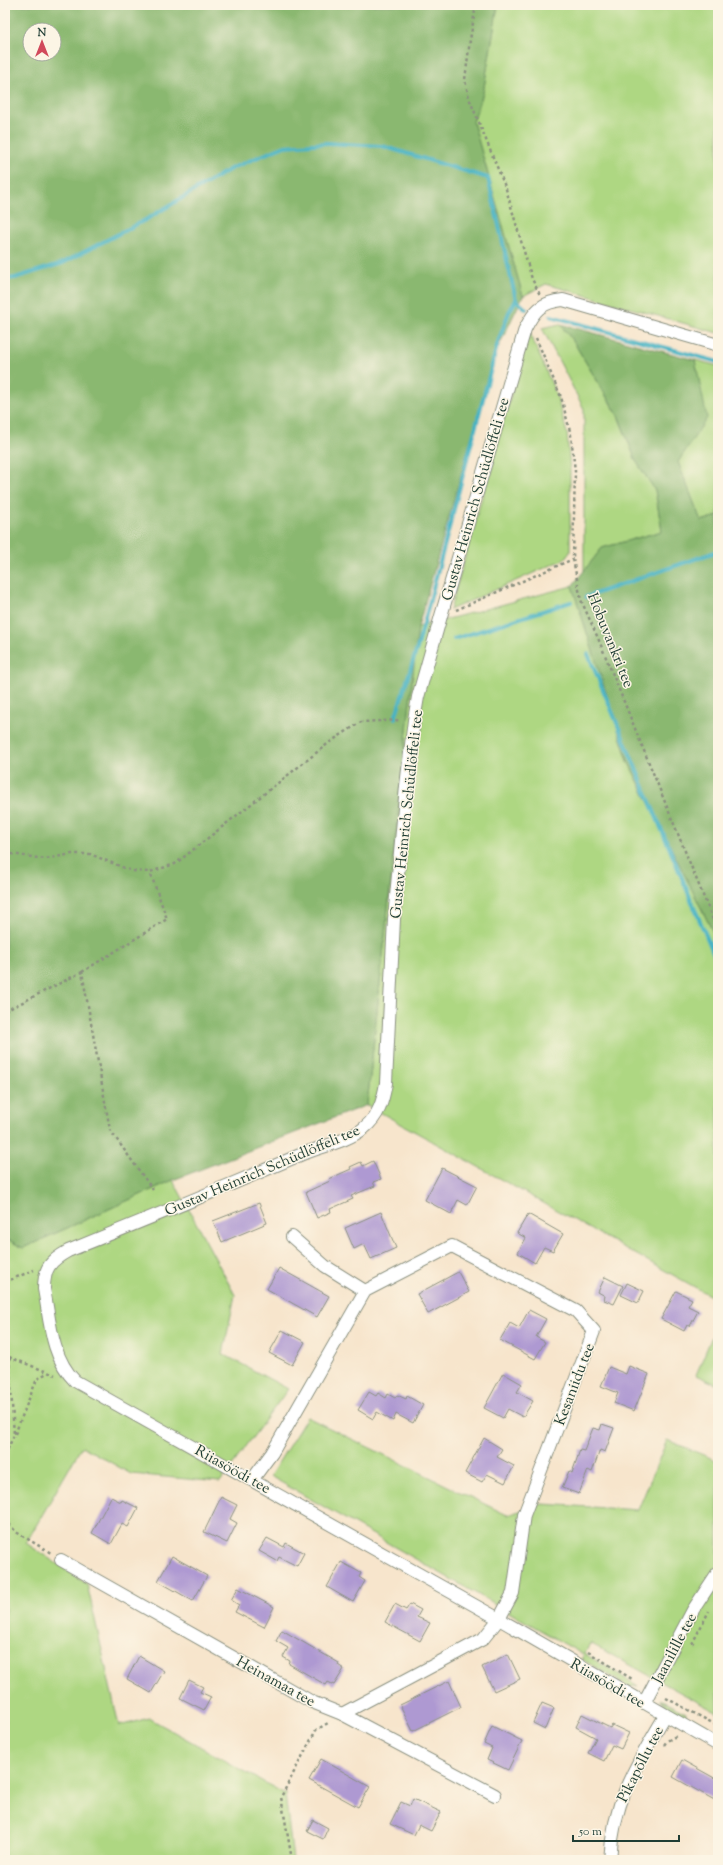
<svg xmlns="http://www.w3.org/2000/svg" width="723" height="1865" viewBox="0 0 723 1865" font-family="'Sorts Mill Goudy',serif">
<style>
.green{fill:#aed782;stroke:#668a5b}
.forest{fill:#8ab870;stroke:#547a52;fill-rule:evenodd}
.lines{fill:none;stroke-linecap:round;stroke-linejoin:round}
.stream{stroke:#47b3c4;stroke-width:4}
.building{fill:#ae99d2}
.street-casing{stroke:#8b9180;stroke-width:14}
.path{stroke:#8b9180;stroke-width:2.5;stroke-dasharray:3 3;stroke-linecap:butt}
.street{stroke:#fff;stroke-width:12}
.labels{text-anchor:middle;stroke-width:3;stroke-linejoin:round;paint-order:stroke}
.street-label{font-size:15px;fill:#1f3d34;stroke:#fcf5e5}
</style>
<rect width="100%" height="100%" fill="#fcf5e5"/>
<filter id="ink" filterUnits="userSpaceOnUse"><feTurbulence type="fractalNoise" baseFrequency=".025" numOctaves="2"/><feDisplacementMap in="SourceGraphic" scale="8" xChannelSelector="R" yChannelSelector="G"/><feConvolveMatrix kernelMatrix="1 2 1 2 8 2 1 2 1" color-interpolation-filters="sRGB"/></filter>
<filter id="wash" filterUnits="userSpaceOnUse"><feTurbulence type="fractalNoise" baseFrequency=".012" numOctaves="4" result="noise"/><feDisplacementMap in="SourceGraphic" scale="16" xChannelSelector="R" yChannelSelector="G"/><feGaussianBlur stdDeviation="0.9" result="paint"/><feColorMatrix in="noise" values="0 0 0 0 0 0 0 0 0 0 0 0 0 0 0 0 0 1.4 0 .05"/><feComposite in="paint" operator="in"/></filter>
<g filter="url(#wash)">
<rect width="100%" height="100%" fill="#f7e5cc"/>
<g class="green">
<polygon points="498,5 718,5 718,333 546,284 523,296 473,122 483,93"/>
<polygon points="560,324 573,341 618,416 636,461 655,490 662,531 602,548 584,571 584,409 542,328"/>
<polygon points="530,333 556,394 567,433 570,470 570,552 565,559 450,610 525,346"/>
<polygon points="695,360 718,366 718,516 701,521 678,462 706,418"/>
<polygon points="572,586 628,761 718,942 718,1300 367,1105 418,627"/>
<polygon points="173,1180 235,1295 223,1354 288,1389 220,1482 131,1474 82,1446 26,1543 87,1584 119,1726 149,1718 285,1794 293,1860 5,1860 5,1238 23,1248"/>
<polygon points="718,1322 718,1385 696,1375"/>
<polygon points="307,1417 507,1515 542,1504 638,1510 667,1440 718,1461 718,1713 590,1643 585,1654 638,1686 630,1687 581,1659 584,1655 270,1476"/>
<polygon points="660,1700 686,1713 685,1717 667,1708"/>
<polygon points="692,1717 718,1732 718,1736 691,1721"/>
</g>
<g class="forest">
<path d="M5 5H498L483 93 473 122 523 296 495 354 418 627 367 1105 173 1180 23 1248 5 1238ZM30 30H54V54H30Z"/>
<polygon points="560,324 695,360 707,418 678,462 701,521 718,516 718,942 628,761 572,586 602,548 662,531 655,490 636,461 618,415 573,341"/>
</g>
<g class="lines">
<g class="stream">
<polyline points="5,279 15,278 63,263 147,219 232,168 285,146 327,143 382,146 488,178 516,300 526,309"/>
<polyline points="551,316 718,362"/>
<polyline points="586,597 718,551"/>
<polyline points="454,639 571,602"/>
<polyline points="588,654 718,964"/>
<polyline points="395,718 419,642 498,342 509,312 516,300"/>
</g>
</g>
<g id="blocks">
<g class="building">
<polygon points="373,1161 381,1179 373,1182 375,1186 351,1196 353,1199 330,1209 331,1212 317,1218 306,1192 330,1181 329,1179 351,1169 350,1167 361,1162 363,1166"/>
<polygon points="442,1168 477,1186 467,1205 458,1200 451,1214 425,1200"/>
<polygon points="259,1203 267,1223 222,1242 213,1221"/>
<polygon points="381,1212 396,1248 371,1259 364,1244 354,1249 345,1228"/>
<polygon points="528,1214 563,1234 553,1251 544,1247 535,1263 518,1253 526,1238 517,1233"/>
<polygon points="279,1268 329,1296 317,1317 267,1289"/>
<polygon points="458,1272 469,1292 428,1314 417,1294"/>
<polygon points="605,1277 623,1286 614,1304 604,1300 605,1296 598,1292"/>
<polygon points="627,1283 644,1291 638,1303 621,1295"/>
<polygon points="676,1291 692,1299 688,1306 698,1311 690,1326 687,1325 684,1331 661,1319"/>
<polygon points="529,1310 546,1319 536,1337 545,1342 535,1359 500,1340 510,1323 519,1328"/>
<polygon points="282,1330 305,1342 292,1365 269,1353"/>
<polygon points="629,1366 649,1374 634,1411 614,1403 618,1393 601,1386 609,1367 626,1374"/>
<polygon points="503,1373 522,1384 517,1392 533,1401 523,1417 508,1409 503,1418 484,1408"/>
<polygon points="369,1392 376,1396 378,1393 386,1398 388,1394 395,1398 397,1395 406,1399 407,1396 423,1405 413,1423 396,1414 393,1421 377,1412 373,1419 358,1410"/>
<polygon points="602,1424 614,1428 605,1452 600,1450 592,1472 588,1470 579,1494 562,1488 569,1471 572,1473 580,1450 584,1451 593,1428 600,1430"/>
<polygon points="484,1438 502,1449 497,1457 514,1466 505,1483 487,1474 482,1482 465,1473"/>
<polygon points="111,1497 121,1502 122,1500 138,1508 128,1527 122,1524 111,1544 92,1533"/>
<polygon points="221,1497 237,1505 230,1519 237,1523 227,1543 204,1532"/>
<polygon points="267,1538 284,1547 286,1543 304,1553 297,1566 279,1557 277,1561 259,1551"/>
<polygon points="172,1556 207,1576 193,1601 158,1581"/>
<polygon points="341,1562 361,1573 359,1577 365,1581 353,1602 327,1587"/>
<polygon points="238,1588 274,1607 264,1627 235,1612 239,1605 231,1600"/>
<polygon points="395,1604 406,1610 410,1604 421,1610 417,1617 430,1623 420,1641 385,1622"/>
<polygon points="282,1630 339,1663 338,1665 344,1669 334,1685 328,1682 326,1685 289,1664 290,1661 283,1657 288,1648 276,1641"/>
<polygon points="508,1654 520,1679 494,1691 482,1667"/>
<polygon points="139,1656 164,1671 151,1693 127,1679"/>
<polygon points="189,1680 203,1687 200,1692 211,1697 204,1710 180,1698"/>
<polygon points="449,1681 461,1707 413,1731 400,1705"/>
<polygon points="542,1703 554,1708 545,1729 533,1723"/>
<polygon points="582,1714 610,1728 612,1725 629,1733 621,1749 612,1745 604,1761 588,1753 596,1738 576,1727"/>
<polygon points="492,1726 522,1741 508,1770 487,1760 492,1748 484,1744"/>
<polygon points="321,1759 370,1787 358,1807 309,1780"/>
<polygon points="682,1760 718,1780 718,1802 673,1777"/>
<polygon points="413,1799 441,1812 431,1831 419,1825 414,1835 390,1824 401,1802 410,1806"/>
<polygon points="313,1820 328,1828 323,1839 307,1831"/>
</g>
</g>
</g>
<g filter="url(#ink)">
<use href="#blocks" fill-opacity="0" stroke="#8b9180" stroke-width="1"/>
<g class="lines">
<defs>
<g id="street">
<path d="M718 345 563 300C541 302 534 311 525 329L441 616 418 697 414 720 406 786 394 919 386 1083C383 1101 379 1116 364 1128 349 1141 319 1147 300 1155 223 1188 145 1220 68 1251 50 1261 44 1268 44 1289 50 1320 51 1357 75 1381L499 1619 718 1745"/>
<polyline points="292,1237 325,1266 365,1291"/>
<polyline points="252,1480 272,1453 365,1291 452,1246 576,1311 594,1331 524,1515 513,1593 499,1619 483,1639 342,1714"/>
<polyline points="61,1560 312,1702 342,1714 495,1795"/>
<polyline points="644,1703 693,1610 718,1572"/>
<path d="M610 1860C613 1801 636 1765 665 1716"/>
</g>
</defs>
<use href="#street" class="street-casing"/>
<g class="path">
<polyline points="476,5 470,40 465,80 469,98 506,189 532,279 540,295"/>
<polyline points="536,338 561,397 571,435 575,471 573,559 581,600 598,638 718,932"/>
<polyline points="456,610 573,559"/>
<polyline points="5,853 45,859 72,854 90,854 132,871 150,872 175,864 330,742 361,722 401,720"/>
<polyline points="82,972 167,919 150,872"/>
<polyline points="5,1011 82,972 110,1130 153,1190"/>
<polyline points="5,1282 34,1270"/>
<polyline points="5,1354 9,1357 14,1435 5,1455"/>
<polyline points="9,1357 55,1375"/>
<polyline points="15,1434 37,1379 47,1373"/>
<polyline points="5,1519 16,1532 51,1553"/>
<polyline points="692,1644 709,1611"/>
<polyline points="588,1652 632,1679"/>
<polyline points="666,1698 718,1726"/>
<polyline points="664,1745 667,1741 676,1736"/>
<polyline points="292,1860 281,1797 316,1730 328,1723"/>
</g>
<use href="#street" class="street"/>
</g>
</g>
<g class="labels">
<g class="street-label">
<text transform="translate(475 499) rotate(-74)" y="5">Gustav Heinrich Schüdlöffeli tee</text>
<text transform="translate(611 640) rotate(68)" y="5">Hobuvankri tee</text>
<text transform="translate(406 814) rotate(-84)" y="5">Gustav Heinrich Schüdlöffeli tee</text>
<text transform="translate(262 1170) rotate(-23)" y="5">Gustav Heinrich Schüdlöffeli tee</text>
<text transform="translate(574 1384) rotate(-69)" y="5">Kesaniidu tee</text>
<text transform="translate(233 1469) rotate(29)" y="5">Riiasöödi tee</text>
<text transform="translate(674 1648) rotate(-62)" y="5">Jaanilille tee</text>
<text transform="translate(276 1681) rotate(29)" y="5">Heinamaa tee</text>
<text transform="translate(608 1683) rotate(30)" y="5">Riiasöödi tee</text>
<text transform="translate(640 1764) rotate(-63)" y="5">Pikapõllu tee</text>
</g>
</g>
<rect width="723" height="1865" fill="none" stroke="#fcf5e5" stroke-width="20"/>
<g transform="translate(42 42)"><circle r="19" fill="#fcf5e5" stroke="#a4ab9e"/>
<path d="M0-3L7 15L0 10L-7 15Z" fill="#d1495b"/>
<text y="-6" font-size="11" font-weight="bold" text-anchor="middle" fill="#1f3d34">N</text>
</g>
<path d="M573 1835v6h106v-6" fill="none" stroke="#1f3d34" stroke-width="2"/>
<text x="579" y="1835" font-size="12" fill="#1f3d34" stroke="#fcf5e5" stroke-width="3" paint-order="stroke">50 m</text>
</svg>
